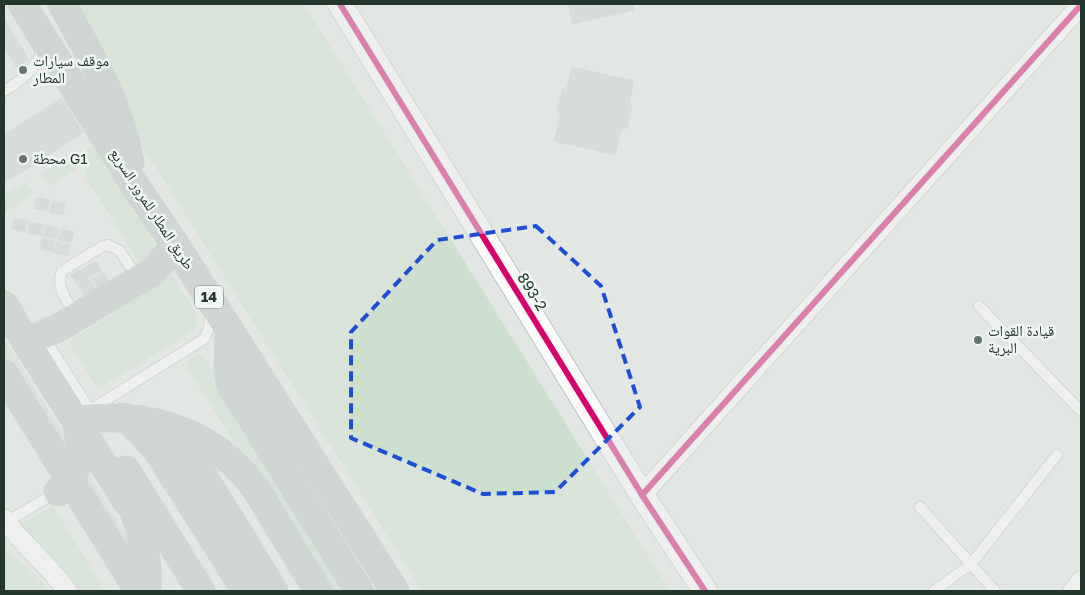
<svg xmlns="http://www.w3.org/2000/svg" width="1085" height="595" viewBox="0 0 1085 595" font-family="'Golos Text','Noto Naskh Arabic',sans-serif">
<style>
.green{fill:#cddfcf}
.building{fill:#c9cecb;stroke:#cbd0cd}
.lines{fill:none;stroke-linecap:round;stroke-linejoin:round}
.service-casing{stroke:#bfc4c1;stroke-width:12}
.minor-casing{stroke:#bfc4c1;stroke-width:21}
.tertiary-casing{stroke:#bfc4c1;stroke-width:26}
.motorway-casing{stroke:#bcc3c0;stroke-width:29}
.service{stroke:#fbfbfb;stroke-width:10}
.minor{stroke:#fbfbfb;stroke-width:19}
.tertiary{stroke:#fbfbfb;stroke-width:24}
.motorway{stroke:#bac0be;stroke-width:28}
.cycleway-casing{stroke:#f0f6f2;stroke-width:9}
.cycleway{stroke:#d6006c;stroke-width:6}
.marked{fill:none;stroke:#1d4ed8;stroke-width:4;stroke-dasharray:10 6;stroke-linejoin:round}
.poi-dot{fill:#66756d;stroke:#f0f6f2;stroke-width:2}
.labels{text-anchor:middle;stroke-width:5;stroke-linejoin:round;paint-order:stroke}
.shield{fill:#f0f6f2;stroke:#607068;stroke-width:1}
.shield-label{font-size:14px;font-weight:bold;fill:#23372d}
.poi-label{font-size:15px;fill:#23372d;stroke:#f0f6f2;text-anchor:start}
.street-label{font-size:15px;fill:#23372d;stroke:#f0f6f2}
</style>
<rect width="100%" height="100%" fill="#e2e7e4"/>
<g class="green">
<polygon points="53,4 304,4 670,591 422,591"/>
<polygon points="97,142 153,236 153,252 140,264 85,176 87,148"/>
<polygon points="79,150 78,168 49,186 41,174"/>
<polygon points="27,182 34,194 4,213 4,196"/>
<polygon points="172,275 198,317 197,324 193,331 98,389 68,342"/>
<polygon points="4,339 70,445 65,457 4,356"/>
<polygon points="196,354 202,355 206,360 315,533 345,591 328,591 188,369 188,359"/>
<polygon points="238,371 241,373 377,591 368,591"/>
<polygon points="84,467 138,554 137,574 82,475"/>
<polygon points="53,506 105,591 80,591 60,565 17,526"/>
<polygon points="4,546 8,551 35,574 49,591 4,591"/>
</g>
<g class="building">
<polygon points="568,4 633,4 634,10 573,24"/>
<polygon points="4,19 29,60 16,67 4,47"/>
<polygon points="572,67 634,81 629,105 632,105 627,129 622,128 615,155 554,141 561,112 557,112 562,89 566,90"/>
<polygon points="62,98 83,133 4,183 4,135"/>
<polygon points="37,197 50,200 47,211 34,208"/>
<polygon points="52,201 65,204 63,215 49,212"/>
<polygon points="14,218 28,221 25,232 12,229"/>
<polygon points="30,222 44,225 41,236 28,233"/>
<polygon points="46,225 59,229 56,239 43,236"/>
<polygon points="61,229 74,232 71,243 58,240"/>
<polygon points="42,238 55,241 53,252 40,249"/>
<polygon points="57,242 70,245 68,256 54,253"/>
<polygon points="96,261 102,270 90,277 84,268"/>
<polygon points="83,268 89,278 77,285 71,275"/>
<polygon points="103,272 108,281 97,288 91,279"/>
<polygon points="90,279 95,289 84,296 78,286"/>
</g>
<g class="lines">
<defs>
<g id="service">
<path d="M4 91C21 81 41 66 43 44"/>
<polyline points="979,306 1081,411"/>
<path d="M76 316C68 302 55 287 62 271L103 246 108 245 119 250 139 279"/>
<polyline points="43,336 93,415"/>
<polyline points="90,410 204,339 209,328 210,310"/>
<polyline points="920,507 995,591"/>
<polyline points="6,522 57,492"/>
<polyline points="934,591 971,564 1057,455"/>
</g>
<g id="minor">
<polyline points="642,495 1081,5"/>
<path d="M4 519C23 545 49 565 67 591"/>
<polyline points="1073,591 1081,581"/>
</g>
<polyline id="tertiary" points="340,4 642,495 705,591"/>
<g id="motorway">
<polyline points="22,4 134,184 175,244 395,591"/>
<path d="M62 4C90 54 120 105 130 163"/>
<polyline points="4,305 26,342 127,502"/>
<polyline points="229,329 228,373 231,385 359,591"/>
<polyline points="26,342 60,327 150,273 160,264 175,244"/>
<polyline points="4,374 139,591"/>
<polyline points="123,417 140,431 157,450 246,591"/>
<polyline points="169,428 186,448 274,591"/>
<polyline points="126,470 201,591"/>
<path d="M58 492C83 468 83 452 76 420 143 411 206 428 250 481 259 492 265 505 273 517 288 542 303 566 318 591"/>
<path d="M134 512C143 538 149 564 147 591"/>
</g>
</defs>
<use href="#service" class="service-casing"/>
<use href="#minor" class="minor-casing"/>
<use href="#tertiary" class="tertiary-casing"/>
<use href="#motorway" class="motorway-casing"/>
<use href="#service" class="service"/>
<use href="#minor" class="minor"/>
<use href="#tertiary" class="tertiary"/>
<use href="#motorway" class="motorway"/>
<defs>
<g id="cycleway">
<polyline points="340,4 642,495 705,591"/>
<polyline points="642,495 1081,5"/>
</g>
</defs>
<use href="#cycleway" class="cycleway-casing"/>
<use href="#cycleway" class="cycleway"/>
</g>
<path d="M0 0H1085V595H0ZM536 226 601 286 640 407 555 492 483 494 351 438V332L437 240Z" fill="#e2e7e4" fill-opacity=".55" fill-rule="evenodd"/>
<path class="marked" d="M536 226 601 286 640 407 555 492 483 494 351 438V332L437 240Z"/>
<g class="poi-dot">
<circle cx="23" cy="70" r="5"/>
<circle cx="23" cy="159" r="5"/>
<circle cx="978" cy="340" r="5"/>
</g>
<g class="labels">
<rect class="shield" x="195" y="285.5" width="28" height="23" rx="4"/>
<g class="shield-label">
<text x="209" y="302">14</text>
</g>
<g class="poi-label">
<text x="33" y="66">موقف سيارات<tspan x="33" dy="17">المطار</tspan></text>
<text x="33" y="164">محطة G1</text>
<text x="988" y="336">قيادة القوات<tspan x="988" dy="17">البرية</tspan></text>
</g>
<g class="street-label">
<text transform="translate(152 209) rotate(57)" y="5">طريق المطار للمرور السريع</text>
<text transform="translate(532 292) rotate(58)" y="5">893-2</text>
</g>
</g>
<rect width="1085" height="595" fill="none" stroke="#23372d" stroke-width="10"/>
</svg>
